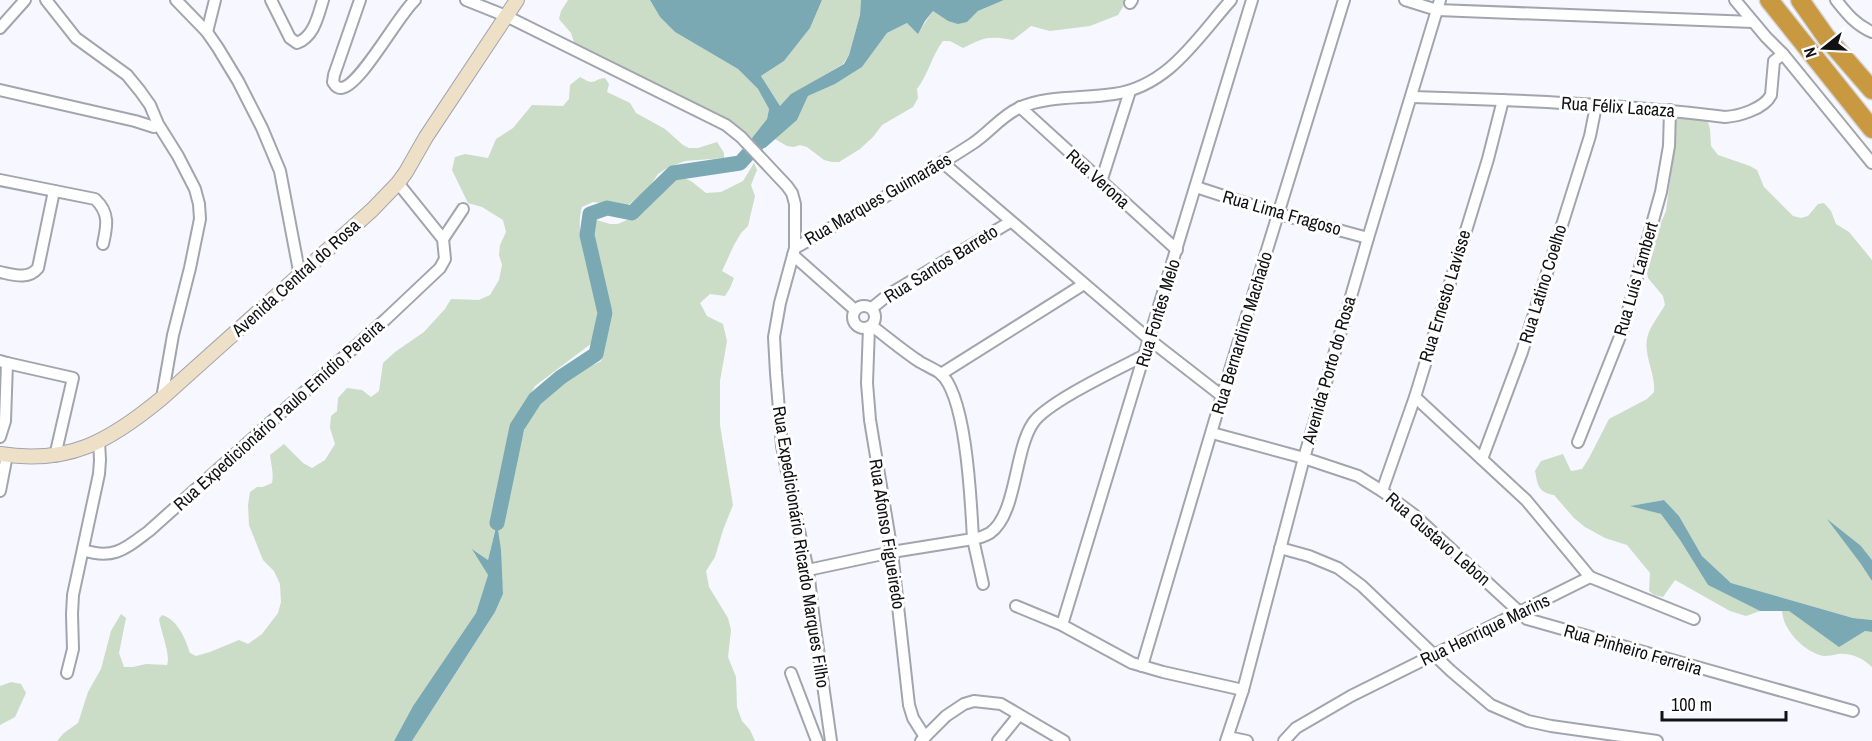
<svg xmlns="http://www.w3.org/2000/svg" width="1872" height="741" viewBox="0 0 1872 741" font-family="'Archivo Narrow',sans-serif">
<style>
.green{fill:#cbdcc7}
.water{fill:#7aa8b3}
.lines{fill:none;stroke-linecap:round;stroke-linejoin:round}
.river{stroke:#7aa8b3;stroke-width:15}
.street-casing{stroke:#a3a5ae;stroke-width:14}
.secondary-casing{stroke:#a3a5ae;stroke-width:16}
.highway-casing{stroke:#d4d4d5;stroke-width:21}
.street{stroke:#fff;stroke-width:10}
.secondary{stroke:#eee0c6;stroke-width:14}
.highway{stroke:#c89941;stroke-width:18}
.labels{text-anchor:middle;stroke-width:6;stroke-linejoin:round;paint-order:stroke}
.street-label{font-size:18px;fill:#111114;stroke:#fff}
</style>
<rect width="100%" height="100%" fill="#f6f7ff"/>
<g class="green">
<polygon points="568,0 650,0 660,17 675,32 738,69 758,89 769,109 767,119 752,138 726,118 699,107 582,50 574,42 571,33 559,19 561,11"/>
<polygon points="822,0 861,0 860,15 849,55 843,64 792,94 780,106 761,76 784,61 810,28"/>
<path d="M1004 0H1127L1118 15 1090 26 1050 31 1031 26 1013 40C987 36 986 37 963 48L950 41H943C932 55 929 73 917 89L918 98 913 107 882 125 873 137 860 149 839 162H832L824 160 807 147 800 145 794 147 787 146 775 139 797 120 808 96 835 84 862 67 887 33 907 23 918 33 933 11 948 21 967 22 978 11Z"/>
<path d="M580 77C597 87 592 79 605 78L609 84 607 92 630 103 636 113 665 129 683 145 689 148H698L717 142 724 153V158L685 161 667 168 658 174 648 189 627 206 593 202 582 207C574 233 589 269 595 294 599 310 598 325 596 340L535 386 515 420 495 504 497 522 504 515 516 458 527 421 547 395 577 373 601 361 613 312 605 294 591 240C590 232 591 225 597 220L610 224H618L640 214 645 211 654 197 679 176 691 181 706 193 721 192 743 181 754 163 757 170 751 185 755 196 748 226 741 233 734 245 722 271 734 278 730 288 725 296 710 294 700 303 707 316 723 324 727 341 720 381V425L733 505 723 530 715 557 706 571 709 587 728 618 731 630 728 657 736 677 737 707 742 721 750 730 755 741H412L495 612 503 594 496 526 488 560 474 550 488 575 476 613 413 706 394 741H57L64 733 78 723 88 692 101 669 111 631 121 614 126 618 119 653 124 667H133L146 664 167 665C171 656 161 632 159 619L162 615C178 620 185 638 190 653L196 656 210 652 239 640 248 644 262 634 278 613 281 602 280 584 274 571 263 560 249 525 248 505 250 492 257 487H263L272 483C274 474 271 464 270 455L284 444 303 463 312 468 325 460 335 444 330 428 331 416 337 411 338 398 347 388 362 390 371 397 379 391 383 363 395 352 424 332 445 309 451 299 479 300 490 295 499 280 502 265 499 255 500 245 506 232 503 220 482 207 468 203 452 170 455 157 465 154 488 158 496 139 513 128 532 105 563 106 569 99 570 85Z"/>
<path d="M1676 116 1707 119 1710 129 1711 146 1718 155 1750 166 1757 170 1764 187 1793 216 1801 218 1808 216 1818 204 1824 203 1831 211 1836 224 1849 232 1872 260V560L1861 546 1862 564 1872 581V620L1853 618 1731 583 1702 556 1679 516 1664 500 1631 506 1661 514 1680 540 1708 585 1760 611 1746 616 1730 611 1675 580 1663 597 1654 595 1649 591 1650 573 1627 545 1605 538 1585 527 1574 518 1554 495C1538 492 1538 486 1535 471L1541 461 1563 454 1571 471 1582 469 1589 458 1609 419 1647 399 1654 392C1656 373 1642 354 1648 335 1650 327 1660 314 1665 305L1663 296 1648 278 1645 264 1647 255 1666 211 1672 166 1671 123Z"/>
<path d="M1782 611H1789L1839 646 1865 631 1872 632V667C1862 658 1852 653 1838 654 1834 655 1828 656 1824 656 1805 653 1783 630 1782 611Z"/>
<polygon points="11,682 21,684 26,693 15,717 0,725 0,686"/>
</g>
<g class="water">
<polygon points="650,0 822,0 810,28 784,61 761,76 780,106 791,94 844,64 849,55 860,15 861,0 1004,0 978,11 967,22 958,24 948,21 933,11 925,21 918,34 907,23 887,33 862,67 835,84 808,96 797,120 765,148 752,138 767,119 769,109 758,89 738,69 675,32 660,17"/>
<polygon points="1664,500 1679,516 1702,556 1731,583 1853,618 1872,620 1872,632 1865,631 1839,647 1789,611 1760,611 1708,585 1680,540 1661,514 1630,506"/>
<polygon points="1827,519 1861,546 1872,560 1872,581 1861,564"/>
<polygon points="497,523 501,550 503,594 495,612 412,741 394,741 413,706 476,613 488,575 472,549 488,560"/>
</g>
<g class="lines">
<polyline class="river" points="497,523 517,427 535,399 561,377 596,354 605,313 587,235 590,214 607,208 632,213 673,173 740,163 771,129"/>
<defs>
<g id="street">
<polyline points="46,0 76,38 127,75 140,91 150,105 158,124 178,156 195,189 199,204 200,219 190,268 173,335 162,398"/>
<polyline points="176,0 207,32 218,48 238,81 262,128 280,171 300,276"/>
<path d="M271 0 290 38 297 43C314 37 318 16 323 0"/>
<path d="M360 0 334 75 333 82C335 85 336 88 341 88 360 87 398 15 415 0"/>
<polyline points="466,0 506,16 726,125 741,137 787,186 792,193 795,204 795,248 780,303 774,337 776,373 782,446 795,513 808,570 814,621 831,741"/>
<polyline points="1405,0 1437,10 1753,22"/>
<polyline points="1735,0 1766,37 1783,54 1872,163"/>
<path d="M1836 0C1847 14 1856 25 1872 32"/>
<polyline points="1130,3 1132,0"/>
<polyline points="0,28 25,0"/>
<polyline points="207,32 215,0"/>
<polyline points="0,90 135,121 154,127"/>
<path d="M1412 97C1516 100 1621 104 1725 117 1739 116 1764 109 1771 95L1774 61 1783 54"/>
<polyline points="1020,107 1177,250"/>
<polyline points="942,162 1150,340 1222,396"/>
<path d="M0 180 95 199C110 213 107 226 103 244"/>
<polyline points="1101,182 1130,91"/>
<polyline points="1196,187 1279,214 1368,238"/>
<polyline points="443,239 463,209"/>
<path d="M795 248C855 214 915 181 972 144 989 133 1001 116 1019 108 1048 95 1083 99 1114 94 1169 86 1197 38 1231 0"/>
<polyline points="793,255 855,310"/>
<path d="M0 272C14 275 28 280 38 268L54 191"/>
<circle cx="864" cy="317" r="11"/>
<polyline points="872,308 888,295 1010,222"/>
<polyline points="869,327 867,383 870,420 892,552 909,705 913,718 925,737"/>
<polyline points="0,361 7,363 5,421 0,437"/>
<polyline points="7,363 73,378 55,456"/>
<polyline points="941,374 1084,284"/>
<polyline points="1415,397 1526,500 1590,577 1694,619"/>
<polyline points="1212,433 1304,458 1358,476 1382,491 1413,514 1527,619 1853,711"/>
<polyline points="1578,442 1623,329 1638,274 1661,192 1669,146 1670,110"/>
<polyline points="1482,459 1522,352 1590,136 1596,106"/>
<polyline points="0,491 7,455"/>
<polyline points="1382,491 1415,397 1488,159 1503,100"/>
<polyline points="1280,548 1309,556 1338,568 1362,586 1451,671 1491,705 1528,721 1551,726 1657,741"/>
<path d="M83 550C114 560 125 549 149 531L386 319 440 268 445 259 443 239 398 183"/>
<path d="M808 570 892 552 973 539C971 505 967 395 940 373 934 369 927 366 920 362 903 351 888 338 872 326"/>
<path d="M983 584 973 539C979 538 985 536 990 533 1017 514 1014 451 1033 423 1047 402 1120 368 1145 355"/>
<polyline points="1016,606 1062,625 1132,663 1163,672 1243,690"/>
<polyline points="1062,625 1252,0"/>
<polyline points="1142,666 1222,396 1344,0"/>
<polyline points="67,673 73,649 72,614 73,595 99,474 100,460 99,441"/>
<polyline points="791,673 817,741"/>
<polyline points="1228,737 1247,741"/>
<polyline points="921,741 946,716 964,704 974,701 1001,704 1064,741"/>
<polyline points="998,741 1019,715"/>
<polyline points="1226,741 1243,690 1304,458 1368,238 1440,0"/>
<polyline points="1284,741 1296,728 1351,696 1590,577"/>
</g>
<path id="secondary" d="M0 454C69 465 110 441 162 398L372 210 398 183 406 172 426 137 517 0"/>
<g id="highway">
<polyline points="1769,0 1872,129"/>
<polyline points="1800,0 1826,37 1872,90"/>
</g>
</defs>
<use href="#street" class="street-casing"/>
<use href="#secondary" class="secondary-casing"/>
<use href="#highway" class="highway-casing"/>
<use href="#street" class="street"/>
<use href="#secondary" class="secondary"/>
<use href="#highway" class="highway"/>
</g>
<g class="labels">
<g class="street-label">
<text transform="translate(1618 107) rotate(4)" y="6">Rua Félix Lacaza</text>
<text transform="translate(1098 179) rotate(42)" y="6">Rua Verona</text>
<text transform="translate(878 199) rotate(-30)" y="6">Rua Marques Guimarães</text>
<text transform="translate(1282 213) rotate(16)" y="6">Rua Lima Fragoso</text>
<text transform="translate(941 264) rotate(-32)" y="6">Rua Santos Barreto</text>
<text transform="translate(296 278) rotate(-42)" y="6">Avenida Central do Rosa</text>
<text transform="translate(1636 279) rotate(-74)" y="6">Rua Luís Lambert</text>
<text transform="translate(1543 284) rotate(-73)" y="6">Rua Latino Coelho</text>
<text transform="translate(1445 296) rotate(-73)" y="6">Rua Ernesto Lavisse</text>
<text transform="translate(1158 313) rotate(-73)" y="6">Rua Fontes Melo</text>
<text transform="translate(1242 333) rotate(-73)" y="6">Rua Bernardino Machado</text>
<text transform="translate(1329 370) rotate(-74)" y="6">Avenida Porto do Rosa</text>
<text transform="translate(279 415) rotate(-42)" y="6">Rua Expedicionário Paulo Emídio Pereira</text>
<text transform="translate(887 534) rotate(81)" y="6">Rua Afonso Figueiredo</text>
<text transform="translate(1438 539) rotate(41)" y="6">Rua Gustavo Lebon</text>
<text transform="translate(801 547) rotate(81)" y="6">Rua Expedicionário Ricardo Marques Filho</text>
<text transform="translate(1485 630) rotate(-26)" y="6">Rua Henrique Marins</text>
<text transform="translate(1633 650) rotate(16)" y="6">Rua Pinheiro Ferreira</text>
</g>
</g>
<g transform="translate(1824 48) rotate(252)" stroke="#ffffff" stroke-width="4.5" paint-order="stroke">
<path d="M0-4.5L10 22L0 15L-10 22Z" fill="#111114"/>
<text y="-9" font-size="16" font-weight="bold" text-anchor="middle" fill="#111114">N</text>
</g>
<path d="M1662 711v9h124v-9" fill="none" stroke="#111114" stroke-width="3"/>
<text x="1671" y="711" font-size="18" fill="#111114" stroke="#ffffff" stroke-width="4.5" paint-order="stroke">100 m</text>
</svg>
